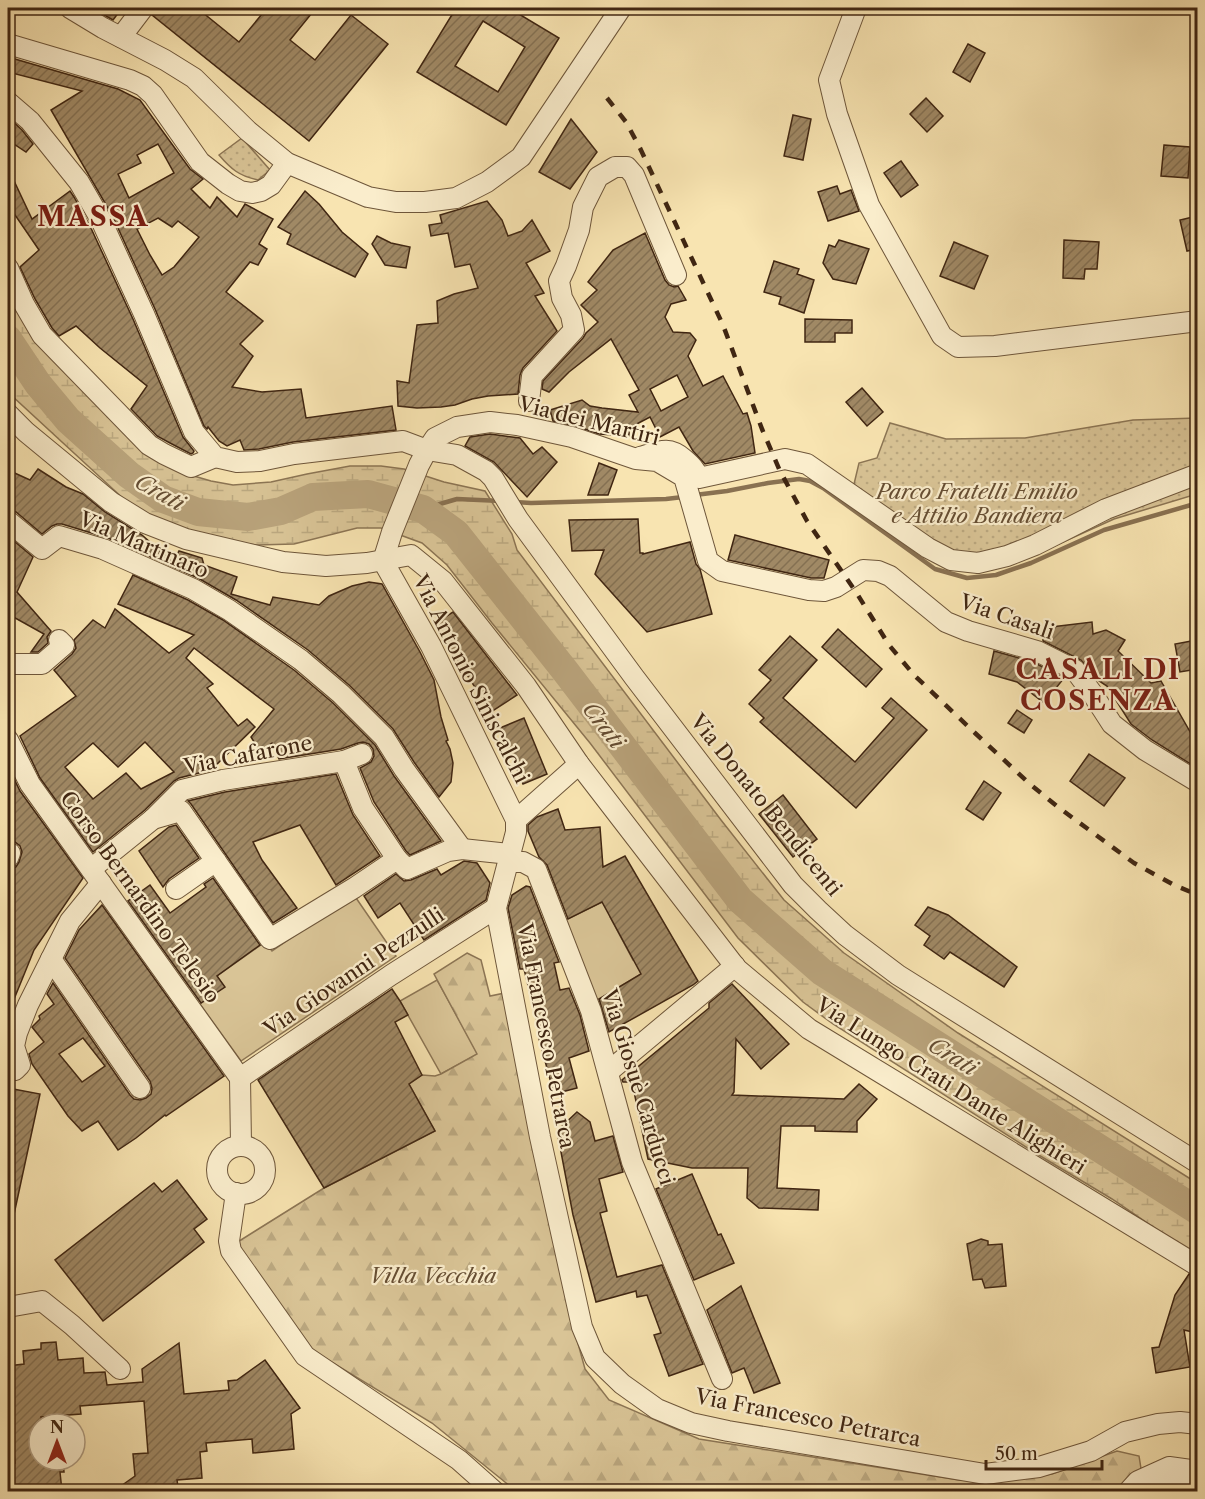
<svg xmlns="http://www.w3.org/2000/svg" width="1205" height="1499" viewBox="0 0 1205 1499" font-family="'Libre Caslon Text',serif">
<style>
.green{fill:#d9c496;stroke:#8c7554;stroke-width:1.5}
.forest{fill:url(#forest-firs);stroke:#8c7554;stroke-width:1.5}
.wetland{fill:url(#wetland-marsh);stroke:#8c7554;stroke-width:1.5}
.park{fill:url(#park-dots);stroke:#8c7554;stroke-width:1.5}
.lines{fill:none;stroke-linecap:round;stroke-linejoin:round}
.stream{stroke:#897151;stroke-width:4.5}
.river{stroke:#b9a37b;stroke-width:28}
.building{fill:url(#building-hatch);stroke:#402612;stroke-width:1.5;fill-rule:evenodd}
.minor-casing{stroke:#6e563a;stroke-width:22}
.minor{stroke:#faedcc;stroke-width:20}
.rail{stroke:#402612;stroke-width:4.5;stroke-dasharray:10 10;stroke-linecap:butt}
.labels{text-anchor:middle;stroke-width:4.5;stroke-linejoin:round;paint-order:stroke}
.street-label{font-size:21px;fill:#402612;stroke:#faedcc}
.park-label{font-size:21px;font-style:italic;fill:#664e33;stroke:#faedcc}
.water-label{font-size:22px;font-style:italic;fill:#644c32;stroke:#faedcc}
.district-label{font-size:27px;font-weight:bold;letter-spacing:1.5px;fill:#7a1f14;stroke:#faedcc}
</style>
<defs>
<pattern id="forest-firs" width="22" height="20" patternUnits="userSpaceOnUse" patternTransform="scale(1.5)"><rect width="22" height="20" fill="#d9c496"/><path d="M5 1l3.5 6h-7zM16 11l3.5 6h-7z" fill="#bba880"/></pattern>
<pattern id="wetland-marsh" width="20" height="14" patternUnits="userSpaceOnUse" patternTransform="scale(1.5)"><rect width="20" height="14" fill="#d9c496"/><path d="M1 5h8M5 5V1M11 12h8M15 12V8" fill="none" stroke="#bba880"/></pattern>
<pattern id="park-dots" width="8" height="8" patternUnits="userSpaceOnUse" patternTransform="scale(1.5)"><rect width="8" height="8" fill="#d9c496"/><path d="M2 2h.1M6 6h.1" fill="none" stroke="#bba880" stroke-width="1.8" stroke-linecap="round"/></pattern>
<pattern id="building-hatch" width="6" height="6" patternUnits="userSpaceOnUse" patternTransform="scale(1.5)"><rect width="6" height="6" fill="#a08965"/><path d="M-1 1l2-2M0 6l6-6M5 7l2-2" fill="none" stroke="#847052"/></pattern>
</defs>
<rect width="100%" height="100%" fill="#f8e4b1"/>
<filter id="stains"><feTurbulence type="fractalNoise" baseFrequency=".00333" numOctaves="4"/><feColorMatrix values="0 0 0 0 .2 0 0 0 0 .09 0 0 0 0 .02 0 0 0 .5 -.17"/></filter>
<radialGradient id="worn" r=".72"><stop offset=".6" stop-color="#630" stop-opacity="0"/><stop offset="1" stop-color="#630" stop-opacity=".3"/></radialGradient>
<g class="green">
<polygon points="354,895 396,956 241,1061 200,1004 224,987 217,976 265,942 272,951"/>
<polygon points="614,896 610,917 633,960 646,954 653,967 594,1002 565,920"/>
<polygon points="437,980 478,1054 441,1074 400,1001"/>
</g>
<polygon class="forest" points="467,953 481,960 490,996 505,993 568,1307 585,1369 609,1400 699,1439 959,1480 1002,1481 1052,1474 1117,1451 1139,1456 1142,1475 1121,1492 516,1491 432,1423 310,1349 236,1243 324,1188 435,1131 409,1084 422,1075 435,1076 441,1074 477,1054 434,974"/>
<polygon class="wetland" points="8,286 187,474 211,481 233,485 271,482 307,474 350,466 381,466 404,469 444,482 485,491 512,534 517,550 721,820 784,900 844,953 958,1033 1197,1183 1197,1255 1168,1237 1112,1199 1037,1154 833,1024 803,1002 738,938 590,743 492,623 447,565 422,543 381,528 357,528 294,544 256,545 212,539 158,519 127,502 10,394 8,389"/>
<g class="park">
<path d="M242 138 270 170 258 180C239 176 231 169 219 155Z"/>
<polygon points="1197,418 1197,494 1114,519 1052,547 973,571 850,501 859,463 877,458 890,423 946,439 1025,438 1133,420"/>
</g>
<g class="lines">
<g class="stream">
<polyline points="695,495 727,491 768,483 799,479 810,481 823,488 935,569 967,578 996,575 1031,563 1104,530 1198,503"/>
<polyline points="515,502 531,503 666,499 683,497"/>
<polyline points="423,509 457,499 501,501"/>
</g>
<polyline class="river" points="8,339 38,384 68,420 129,475 163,499 198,512 248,517 281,511 313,497 368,494 423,509 456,533 566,672 740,900 822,972 1198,1211"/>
</g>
<g class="building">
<polygon points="92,8 122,8 113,20"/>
<polygon points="155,8 197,8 239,42 267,8 316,8 290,40 315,60 351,15 388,44 309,141 152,15"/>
<path d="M456 8H509L559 38 506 125 417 72ZM483 21 525 47 498 92 455 66Z"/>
<polygon points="968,44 985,53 970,82 953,72"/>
<path d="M8 57 118 89 140 100 190 169 203 179 191 189 210 208 217 197 237 217 245 204 273 219 259 244 267 249 258 265 250 262 226 292 263 321 240 344 253 356 232 387 262 392 301 389 306 418 392 406 396 430 293 442 259 449 244 450 240 440 227 446 219 441 208 427 207 429 204 426 155 309 112 215 51 110 82 91 8 72ZM158 144 174 173 129 198 118 174 141 163 137 155ZM158 218 172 227 178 221 199 237 174 267 162 275 150 255 137 229Z"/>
<polygon points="926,98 943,116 927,132 910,114"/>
<polygon points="793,115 811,119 803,160 784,156"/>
<polygon points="8,117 22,130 33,144 26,152 8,140"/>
<polygon points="571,119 597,152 570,189 539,172"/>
<polygon points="1164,145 1190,147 1188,178 1161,176"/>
<polygon points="901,161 918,185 901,197 884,173"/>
<polygon points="8,168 32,219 70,191 74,197 90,226 133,319 183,437 194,451 193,453 191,454 170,443 157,436 131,409 147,386 100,348 76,326 59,336 52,328 35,299 20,267 39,250 11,209 8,211"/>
<polygon points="837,186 840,194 851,190 859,211 828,221 818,192"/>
<polygon points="305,191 319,204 342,232 368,254 355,277 287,244 291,234 278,227"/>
<polygon points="487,201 502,220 508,236 522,231 532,220 550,251 526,263 544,293 535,296 557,331 523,368 520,375 518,394 488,396 472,399 455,405 441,407 417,408 398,406 397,381 409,383 417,325 438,323 437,301 454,294 478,288 470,264 455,267 448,233 431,236 429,225 442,223 440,215"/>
<polygon points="1197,216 1197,249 1187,251 1180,220"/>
<path d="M645 233 665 280 669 285 674 287 678 286 686 300 671 304 665 317 673 332 690 333 696 340 688 356 703 386 723 376 743 414 747 413 751 426 755 453 705 464 693 451 679 427 660 437 650 417 629 428V436L599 434 576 426 553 421 550 410 582 400 590 406 602 408 638 412 629 395 639 390 611 339 569 372 549 392 542 389 543 381 583 338 586 333 598 322 581 305 597 290 588 282 613 250ZM677 375 688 397 661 411 650 389Z"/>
<polygon points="377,236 391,243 410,247 406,268 385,265 372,244"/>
<polygon points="839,240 869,249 856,284 833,279 823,263 829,245 835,247"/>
<polygon points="1064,240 1099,242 1097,269 1085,269 1084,279 1063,278"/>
<polygon points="954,242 988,256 974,289 940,276"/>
<polygon points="774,261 799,269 797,274 814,280 804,313 779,304 781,297 764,292"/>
<polygon points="805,319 852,320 852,333 835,333 835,342 805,342"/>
<polygon points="862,388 883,412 867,426 846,402"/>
<polygon points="490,434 520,438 533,454 542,447 557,462 527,497 494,462 465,446 470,437"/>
<polygon points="599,463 617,470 608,495 588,495"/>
<polygon points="38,469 66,487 83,494 105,512 142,535 173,562 179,551 202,558 204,565 237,577 231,594 270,605 273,597 319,605 329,596 352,586 369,582 382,584 420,652 434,680 441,717 448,740 446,741 450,749 453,763 451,782 439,797 414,762 393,729 349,685 308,650 236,600 198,578 108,538 62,524 57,524 52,526 42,534 16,512 8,509 8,470 30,480"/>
<polygon points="638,519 640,553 643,553 643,554 690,542 696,564 700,569 712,614 647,632 595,574 604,550 572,551 569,520"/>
<polygon points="735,535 829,560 824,578 811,578 728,560"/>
<polygon points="8,536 33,557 17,592 51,631 47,637 48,643 38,652 31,652 44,634 8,614"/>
<path d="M133 575 188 600 223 620 294 670 333 703 375 745 394 776 441 841 410 855 406 851 374 802 360 768 371 762 374 756 373 749 369 744 363 742 358 743 341 749 279 759 272 743 260 751 251 737 274 709 194 648 186 658 213 684 207 688 238 726 247 719 255 727 211 770 179 778 174 781 145 810 93 852 40 778 20 736 76 696 54 670 72 654 76 648 74 640 93 620 105 628 115 609 169 653 194 635 118 604ZM145 742 174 772 141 789 126 773 93 799 65 767 93 743 118 767Z"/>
<polygon points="453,612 517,695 491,712 434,624"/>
<polygon points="1092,622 1093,634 1106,630 1125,640 1118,651 1151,683 1161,681 1197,744 1197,768 1152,740 1131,724 1107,686 1096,679 1081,660 1043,641 1043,628"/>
<polygon points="838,629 882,669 866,687 822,647"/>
<polygon points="790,636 817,660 783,698 855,762 894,718 882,708 891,698 927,730 856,808 760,722 764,718 749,704 771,680 759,670"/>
<polygon points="1197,640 1197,669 1180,672 1175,644"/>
<polygon points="994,651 1033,662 1064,678 1044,703 1017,682 989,674"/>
<polygon points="1017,710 1032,720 1024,733 1008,723"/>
<polygon points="524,718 547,774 523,784 500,728"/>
<polygon points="1089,754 1125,778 1104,806 1070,781"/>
<polygon points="8,766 20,791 83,878 34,950 8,1014 8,870 16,867 19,862 22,852 20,846 15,842 8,841"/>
<polygon points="336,774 353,815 380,856 336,885 300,825 253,842 262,860 297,908 273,923 191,804 188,801 225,792"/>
<polygon points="984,781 1001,793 983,820 966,809"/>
<polygon points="783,795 817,839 793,857 759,814"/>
<polygon points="558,809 565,830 600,827 603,867 625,856 698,981 693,985 609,1032 599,999 641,974 602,902 568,919 547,865 539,857 528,831 528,825 537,817"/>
<polygon points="176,825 199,858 169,879 163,887 139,851 169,827"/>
<polygon points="464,861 477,863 490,883 486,900 424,940 400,903 378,918 364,896 396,874 404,881 411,880 437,869 441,875"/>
<polygon points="213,878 260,945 217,976 225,987 201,1003 128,901 150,885 170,913 206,887 204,884"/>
<polygon points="526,886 530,887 559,962 554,963 560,990 569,988 580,1015 589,1051 569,1058 577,1088 554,1094 538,1035 540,1034 524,969 520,969 508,908 512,895"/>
<path d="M102 905 224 1076 166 1116 165 1115 136 1138 118 1150 98 1121 82 1131 68 1116 32 1064 29 1054 44 1042 32 1027 40 1019 39 1016 54 1004 47 994 53 983 130 1095 134 1099 140 1100 146 1098 151 1094 152 1088 150 1081 65 958 79 930ZM83 1038 105 1066 82 1082 59 1054Z"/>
<polygon points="928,907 948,915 1017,967 1004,987 950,952 944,959 924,945 930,936 915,925"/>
<polygon points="732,984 789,1044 761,1069 736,1039 734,1092 732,1095 844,1099 859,1084 877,1099 857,1121 857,1132 815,1131 815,1126 781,1126 777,1188 819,1190 818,1210 759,1208 747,1198 748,1168 692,1168 648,1159 632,1082 623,1082 622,1080 709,1008 709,1003"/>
<polygon points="392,989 400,1001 408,1015 395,1022 422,1075 409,1084 435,1131 324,1188 258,1080"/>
<polygon points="8,1088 40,1094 13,1219 8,1218"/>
<polygon points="577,1112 590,1122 595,1141 613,1136 623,1172 599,1179 607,1211 600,1213 617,1277 662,1265 703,1364 669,1376 654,1335 661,1333 647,1295 637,1297 636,1291 596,1302 573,1215 557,1131"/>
<polygon points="692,1174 718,1235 721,1234 734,1263 694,1280 656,1189"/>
<polygon points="177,1180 207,1219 194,1229 204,1242 103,1321 55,1260 154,1183 162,1192"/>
<polygon points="981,1239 988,1241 988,1245 1002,1244 1006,1286 985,1288 982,1279 973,1280 967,1244"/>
<polygon points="1189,1274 1197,1278 1197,1333 1184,1330 1190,1367 1156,1373 1152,1348 1159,1347 1175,1295"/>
<polygon points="741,1286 780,1383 754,1393 744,1368 732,1373 707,1310"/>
<polygon points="56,1342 58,1360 83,1358 84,1373 105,1372 107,1385 143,1382 142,1369 179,1343 184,1394 229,1390 228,1381 237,1380 265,1360 300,1408 291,1414 294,1449 253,1453 252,1439 206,1443 207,1451 200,1452 202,1478 177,1480 178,1487 170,1488 171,1491 114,1491 135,1476 133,1454 148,1453 144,1401 80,1406 81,1414 41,1417 42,1424 39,1424 39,1460 63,1460 64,1472 60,1472 62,1491 8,1491 8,1464 15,1463 10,1414 8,1414 8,1366 24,1364 23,1351 41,1349 41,1343"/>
</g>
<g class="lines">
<defs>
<g id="minor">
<polyline points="70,8 103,28 165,60 194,78 248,131 287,163 368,197 396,202 425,202 456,198 487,182 521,157 621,8"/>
<polyline points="856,8 829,80 837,114 869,205 942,336 958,347 995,346 1198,321"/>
<polyline points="121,37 143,8"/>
<polyline points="8,44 130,80 143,86 153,95 200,162 228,184 240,191 252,193 261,191 271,185 287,163"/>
<polyline points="8,102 30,121 79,182 101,220 144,314 194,432 215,457 237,462 260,461 294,454 403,441 427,450 457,455 486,471 493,478 518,519 634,677 793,885 818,910 845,935 898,975 1198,1163"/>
<polyline points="8,268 24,304 42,335 149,445 164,454 191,467 215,457"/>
<polyline points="529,401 532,376 574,330 571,315 562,298 559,281 566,266 579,230 583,207 598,177 615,167 627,167 634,175 676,275"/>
<polyline points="8,414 26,432 111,502 145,523 186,539 283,562 326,566 367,563 411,555 443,581 526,686 579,764 737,969 809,1029 1198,1266"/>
<path d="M640 457C658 452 668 445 684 459 691 465 695 469 699 478L785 459 807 464 928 548 951 560 978 563 1007 556 1035 545 1106 509 1198 474"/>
<polyline points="8,521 42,549 59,536 103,549 193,589 229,610 301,660 341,694 384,737 404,769 462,849"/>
<polyline points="383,561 431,646 516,820 516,832 496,908 540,1137 582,1327 595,1358 622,1384 657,1409 691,1423 728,1431 985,1474 1039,1467 1091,1451 1125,1432 1158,1424 1180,1422 1198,1424"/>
<polyline points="383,561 392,532 419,465 427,450 435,438 457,427 490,422 517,425 572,437 636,459 657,461 684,477 708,561 722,571 809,590 824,591 836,587 863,570 878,571 890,576 946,622 968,631 1037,651 1075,670 1092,693 1112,724 1145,750 1198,782"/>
<polyline points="8,664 42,664 64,645 59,640"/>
<polyline points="8,740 30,784 240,1078"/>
<polyline points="344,761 363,808 397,859"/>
<polyline points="153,819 182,790 223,780 344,761 362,754"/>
<polyline points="516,820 579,764"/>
<polyline points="8,858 10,853"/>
<polyline points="508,862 523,862 536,869 591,1011 632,1162 722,1379"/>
<polyline points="91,869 153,819 181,811 270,939 354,888 397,859 407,869 448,851 462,849 510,854"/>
<polyline points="176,889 216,861"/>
<polyline points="51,959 140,1088"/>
<polyline points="8,1066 15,1070 20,1065 14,1046 17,1033 28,1005 70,921 101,883"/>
<polyline points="608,1072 735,966"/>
<polyline points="240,1078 391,975 496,908"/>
<polyline points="240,1078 241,1145"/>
<circle cx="241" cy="1170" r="24"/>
<polyline points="236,1193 229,1241 231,1251 305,1356 459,1460 495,1492"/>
<polyline points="8,1307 42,1301 72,1325 120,1369"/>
<polyline points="1128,1492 1138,1481 1169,1467 1198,1471"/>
<polyline points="1152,1492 1174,1483 1198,1483"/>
</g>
</defs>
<use href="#minor" class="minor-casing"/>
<use href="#minor" class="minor"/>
<polyline class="rail" points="607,98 626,122 640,148 723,325 762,429 780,471 807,521 856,592 889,645 914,675 975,733 1031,785 1058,807 1134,863 1174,885 1198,895"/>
</g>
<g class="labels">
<g class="street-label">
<text transform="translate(589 421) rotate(14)" y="7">Via dei Martiri</text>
<text transform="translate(144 545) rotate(23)" y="7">Via Martinaro</text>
<text transform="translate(1007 617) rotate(19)" y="7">Via Casali</text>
<text transform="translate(471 679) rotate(63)" y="7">Via Antonio Siniscalchi</text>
<text transform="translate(248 755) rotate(-11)" y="7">Via Cafarone</text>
<text transform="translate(766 805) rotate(51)" y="7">Via Donato Bendicenti</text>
<text transform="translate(140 897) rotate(54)" y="7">Corso Bernardino Telesio</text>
<text transform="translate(354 972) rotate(-34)" y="7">Via Giovanni Pezzulli</text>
<text transform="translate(546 1036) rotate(79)" y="7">Via Francesco Petrarca</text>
<text transform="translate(951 1086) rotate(32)" y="7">Via Lungo Crati Dante Alighieri</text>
<text transform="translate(638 1087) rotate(73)" y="7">Via Giosuè Carducci</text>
<text transform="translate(808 1418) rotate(11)" y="7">Via Francesco Petrarca</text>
</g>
<g class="park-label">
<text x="977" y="499">Parco Fratelli Emilio<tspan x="977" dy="24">e Attilio Bandiera</tspan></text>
<text x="433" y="1283">Villa Vecchia</text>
</g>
<g class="water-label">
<text transform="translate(160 492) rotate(29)" y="8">Crati</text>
<text transform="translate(604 725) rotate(52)" y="8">Crati</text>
<text transform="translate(953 1056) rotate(32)" y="8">Crati</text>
</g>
<g class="district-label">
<text x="93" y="226">MASSA</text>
<text x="1098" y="679">CASALI DI<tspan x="1098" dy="31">COSENZA</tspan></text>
</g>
</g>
<rect width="1205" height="1499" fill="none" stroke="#f8e4b1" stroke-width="30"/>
<rect x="9" y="9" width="1187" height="1481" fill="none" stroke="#402612" stroke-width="3"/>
<rect x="15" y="15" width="1175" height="1469" fill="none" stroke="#402612" stroke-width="1.5"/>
<g transform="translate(57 1442)"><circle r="28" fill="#faedcc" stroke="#b09d82" stroke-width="1.5"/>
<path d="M0-4.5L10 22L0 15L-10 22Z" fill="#8f2418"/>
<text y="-9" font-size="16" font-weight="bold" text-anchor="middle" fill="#402612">N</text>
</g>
<path d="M986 1460v9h116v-9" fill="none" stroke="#402612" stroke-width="3"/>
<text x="995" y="1460" font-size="18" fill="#402612" stroke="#faedcc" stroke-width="4.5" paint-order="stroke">50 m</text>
<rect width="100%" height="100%" filter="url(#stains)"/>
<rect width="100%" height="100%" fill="url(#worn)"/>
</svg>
